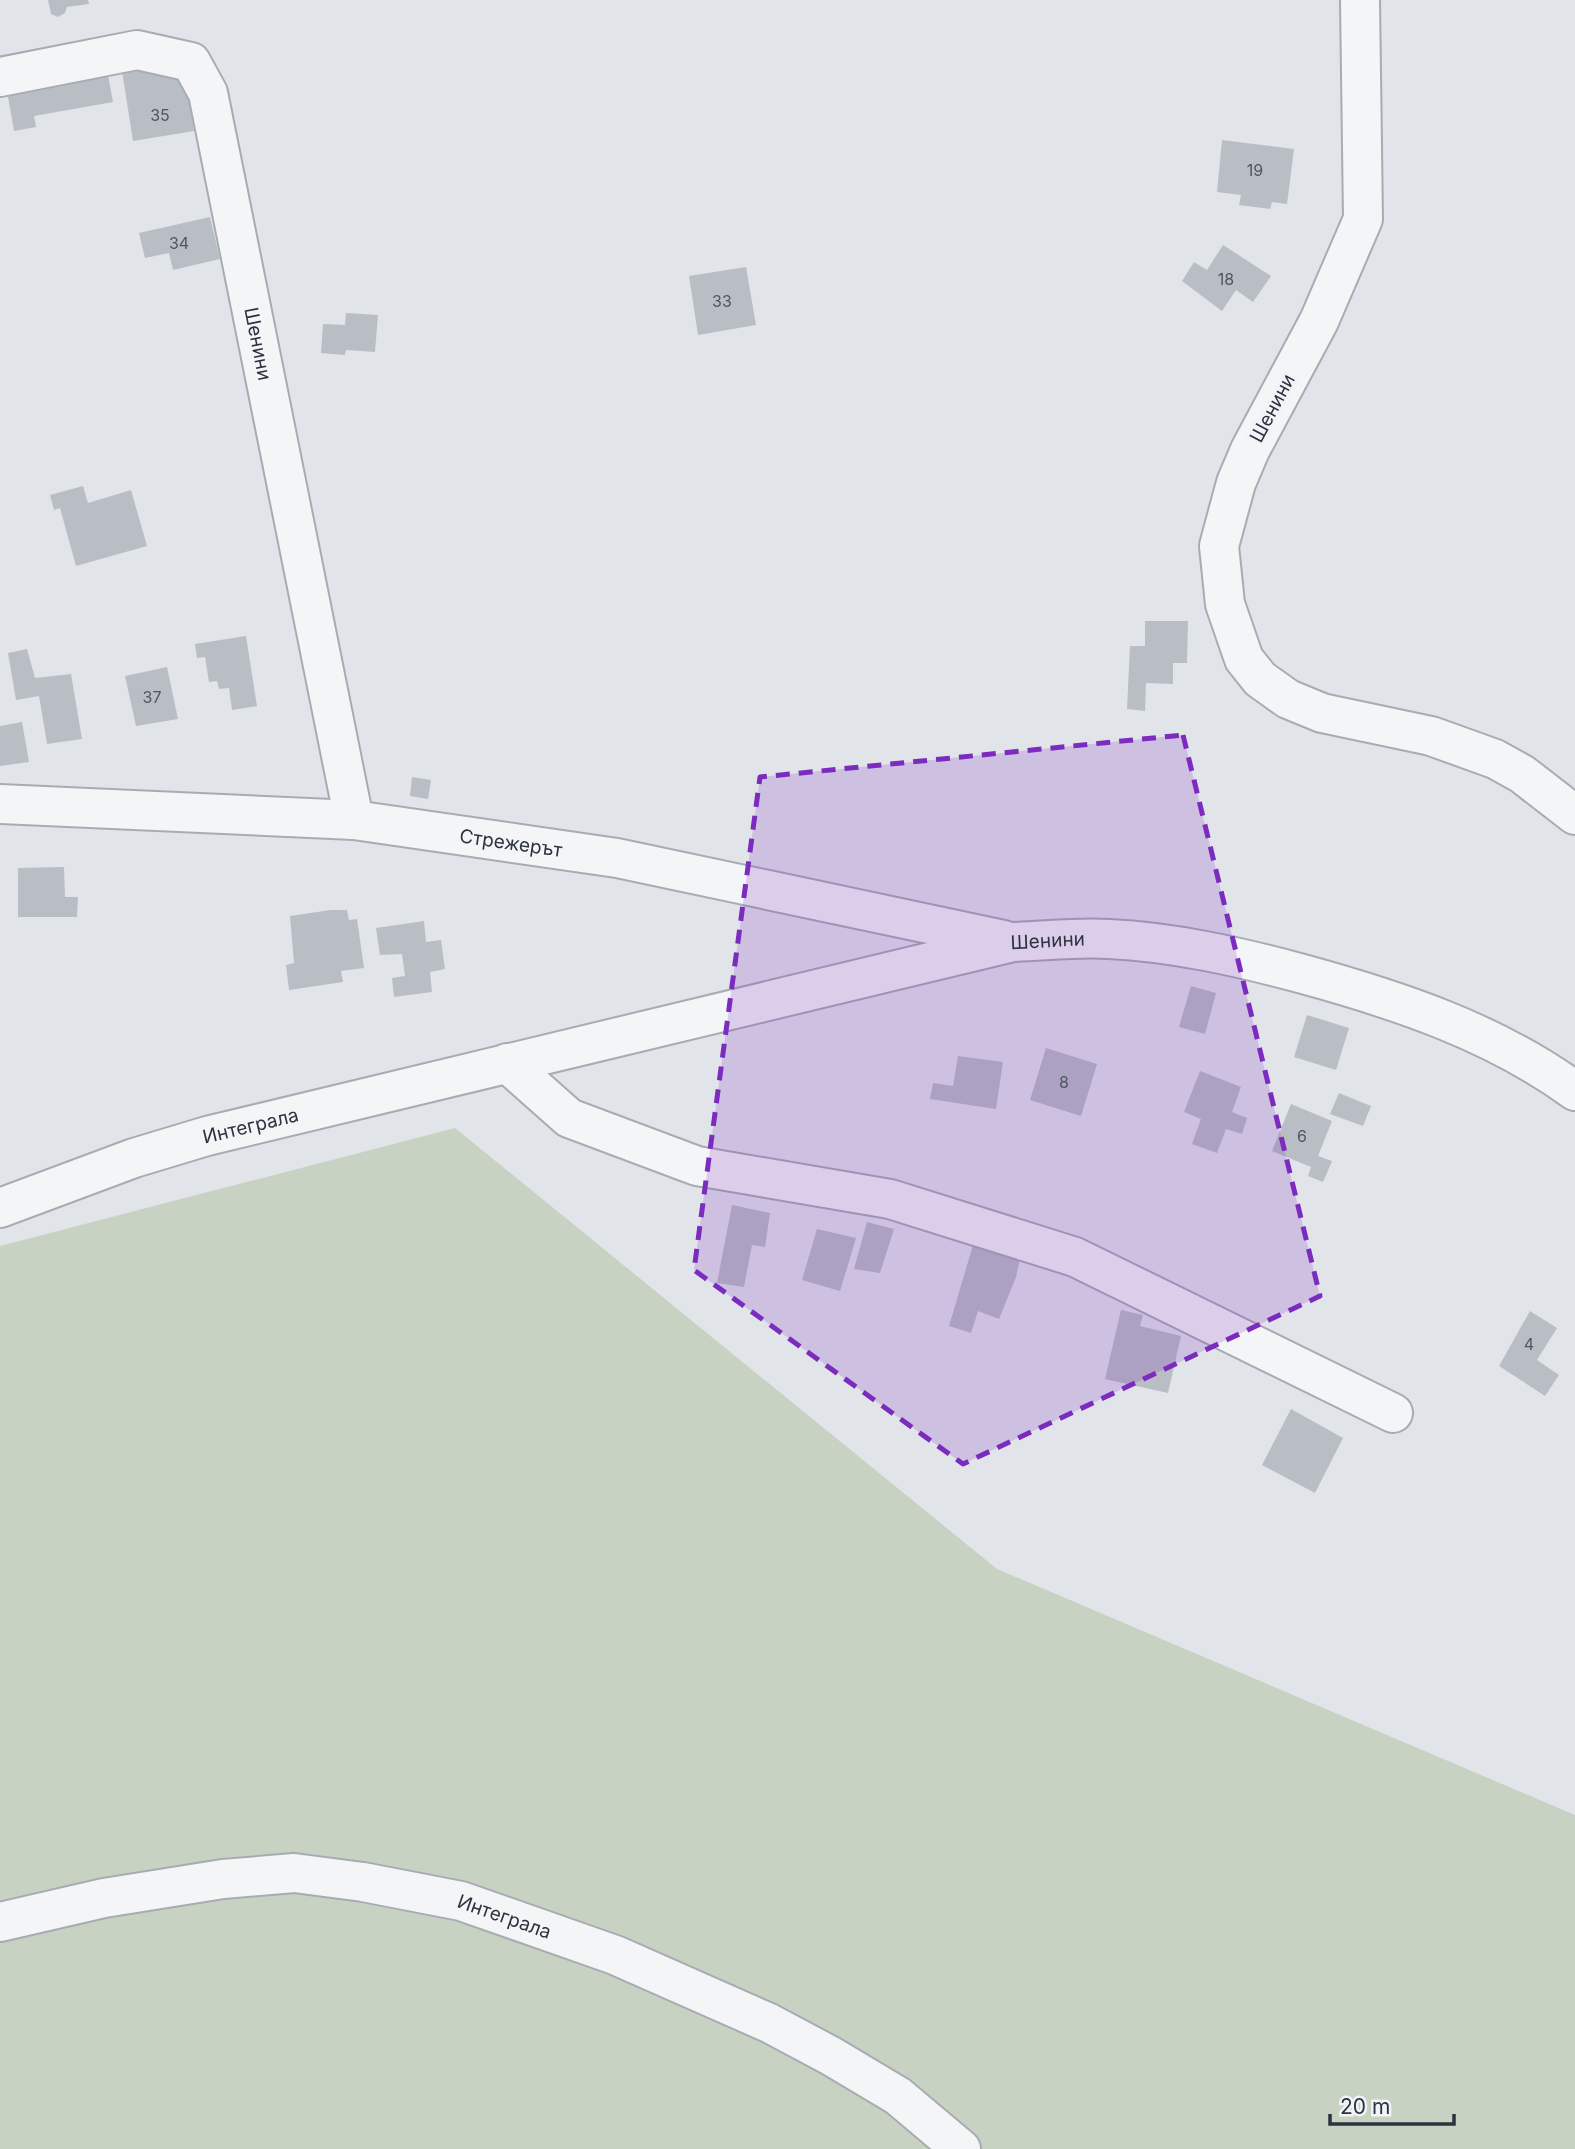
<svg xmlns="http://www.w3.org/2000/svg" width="1575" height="2149" viewBox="0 0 1575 2149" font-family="Inter,sans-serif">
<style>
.green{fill:#c8d2c3}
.building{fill:#b9bec5}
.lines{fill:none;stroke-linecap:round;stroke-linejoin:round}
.minor-casing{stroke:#a7acb3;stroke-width:42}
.minor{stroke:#f4f5f7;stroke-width:38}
.marked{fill:#7b2cbf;fill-opacity:0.2;stroke:#7b2cbf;stroke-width:5;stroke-dasharray:14 9;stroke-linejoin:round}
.labels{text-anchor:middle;stroke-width:7;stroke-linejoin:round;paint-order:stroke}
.number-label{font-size:16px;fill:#4e5661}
.street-label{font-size:19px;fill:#2b3340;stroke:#f1f3f6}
</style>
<rect width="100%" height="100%" fill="#e1e5e9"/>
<polygon class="green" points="455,1128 997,1569 1575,1815 1575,2149 0,2149 0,1246"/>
<g class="building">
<polygon points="48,0 88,0 89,4 67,7 65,13 58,17 51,14"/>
<polygon points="184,61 192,98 189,98 194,131 133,141 122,71"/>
<polygon points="108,75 113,102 34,116 36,127 14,131 7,91"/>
<polygon points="1222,140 1294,149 1287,204 1272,202 1270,209 1239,205 1241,195 1217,192"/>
<polygon points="210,217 220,259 173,270 169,253 145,258 139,233"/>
<polygon points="1223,245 1271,276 1253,302 1236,290 1222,311 1182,281 1194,262 1207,270"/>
<polygon points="746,267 756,325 698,335 689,276"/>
<polygon points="346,313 378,315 375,352 346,350 345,355 321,353 323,324 345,325"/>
<polygon points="83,486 88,503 131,490 147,546 76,566 60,508 54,510 50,495"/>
<polygon points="1145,621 1188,621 1187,663 1173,663 1173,684 1146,683 1145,711 1127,709 1130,646 1145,646"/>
<polygon points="246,636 257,706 232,710 229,688 219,689 217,681 209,682 205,657 197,658 195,644"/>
<polygon points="27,649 35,678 71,674 82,739 47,744 39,696 16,700 8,653"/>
<polygon points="167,667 178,719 136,726 125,676"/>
<polygon points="22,722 29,762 0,766 0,726"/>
<polygon points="412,777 431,780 428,799 410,796"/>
<polygon points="64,867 65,897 78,897 77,917 18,917 18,868"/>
<polygon points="331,910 347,910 349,920 357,919 364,968 341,971 343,982 289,990 286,965 294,963 290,916"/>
<polygon points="424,921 426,942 441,940 445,969 430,972 432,992 394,997 392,978 405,976 402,954 380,955 376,928"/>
<polygon points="1191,986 1216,993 1205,1034 1179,1027"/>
<polygon points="1307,1015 1349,1028 1336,1070 1294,1057"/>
<polygon points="1046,1048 1097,1064 1081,1116 1030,1100"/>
<polygon points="958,1056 1003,1062 996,1109 930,1099 933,1083 953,1086"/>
<polygon points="1200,1071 1241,1087 1232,1112 1247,1118 1242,1134 1226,1129 1217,1153 1192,1144 1201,1119 1184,1112"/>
<polygon points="1339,1093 1371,1106 1363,1126 1330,1114"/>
<polygon points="1291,1104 1332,1121 1318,1156 1332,1161 1323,1182 1308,1176 1311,1167 1272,1151"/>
<polygon points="732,1205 770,1213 765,1247 752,1245 744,1287 717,1283"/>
<polygon points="867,1222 894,1229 880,1273 854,1269"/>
<polygon points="817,1229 856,1238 840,1291 802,1280"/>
<polygon points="976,1235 1022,1249 1016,1277 999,1319 978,1311 971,1333 949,1326"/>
<polygon points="1121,1310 1143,1315 1140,1326 1181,1336 1168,1393 1105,1379"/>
<polygon points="1530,1311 1557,1328 1537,1360 1559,1375 1545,1396 1499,1366"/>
<polygon points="1291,1409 1343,1438 1315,1493 1262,1465"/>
</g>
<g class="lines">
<defs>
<g id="minor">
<polyline points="1360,0 1363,219 1319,321 1250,450 1236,483 1219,546 1225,604 1244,659 1260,679 1288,699 1322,713 1431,736 1495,759 1522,774 1575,815"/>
<path id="s1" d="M0 77 137 50 191 62 208 93 354 820"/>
<path id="s2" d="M0 804 354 820 617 858 1004 940"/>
<polyline points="507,1063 569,1118 697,1166 890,1199 1075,1257 1393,1413"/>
<path id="s3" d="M0 1208 134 1158 207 1136 1013 942C1045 941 1078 937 1109 939 1174 942 1240 957 1303 974 1398 1000 1494 1032 1575 1091"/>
<path id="s4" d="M0 1922 104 1898 223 1879 294 1873 363 1882 461 1901 615 1955 769 2023 831 2056 898 2096 961 2149"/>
</g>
</defs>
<use href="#minor" class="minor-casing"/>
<use href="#minor" class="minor"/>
</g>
<path class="marked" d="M1183 735 1320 1296 963 1464 694 1270 760 777Z"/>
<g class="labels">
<g class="number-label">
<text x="160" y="121">35</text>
<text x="1255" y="176">19</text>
<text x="179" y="249">34</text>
<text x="1226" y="285">18</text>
<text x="722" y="307">33</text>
<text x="152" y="703">37</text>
<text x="1064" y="1088">8</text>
<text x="1302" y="1142">6</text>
<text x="1529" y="1350">4</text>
</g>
<g class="street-label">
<text dy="7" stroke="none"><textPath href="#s1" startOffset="486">Шенини</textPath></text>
<text transform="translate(1272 408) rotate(-62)" y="7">Шенини</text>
<text dy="7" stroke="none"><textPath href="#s2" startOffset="513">Стрежерът</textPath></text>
<text dy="7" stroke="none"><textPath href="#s3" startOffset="1083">Шенини</textPath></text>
<text dy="7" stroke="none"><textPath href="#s3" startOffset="264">Интеграла</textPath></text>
<text dy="7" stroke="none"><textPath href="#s4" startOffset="514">Интеграла</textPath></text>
</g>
</g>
<path d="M1330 2114v10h124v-10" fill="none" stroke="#2b3340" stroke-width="3.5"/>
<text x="1340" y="2114" font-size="21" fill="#2b3340" stroke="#f1f3f6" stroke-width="5" paint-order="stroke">20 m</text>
</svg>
